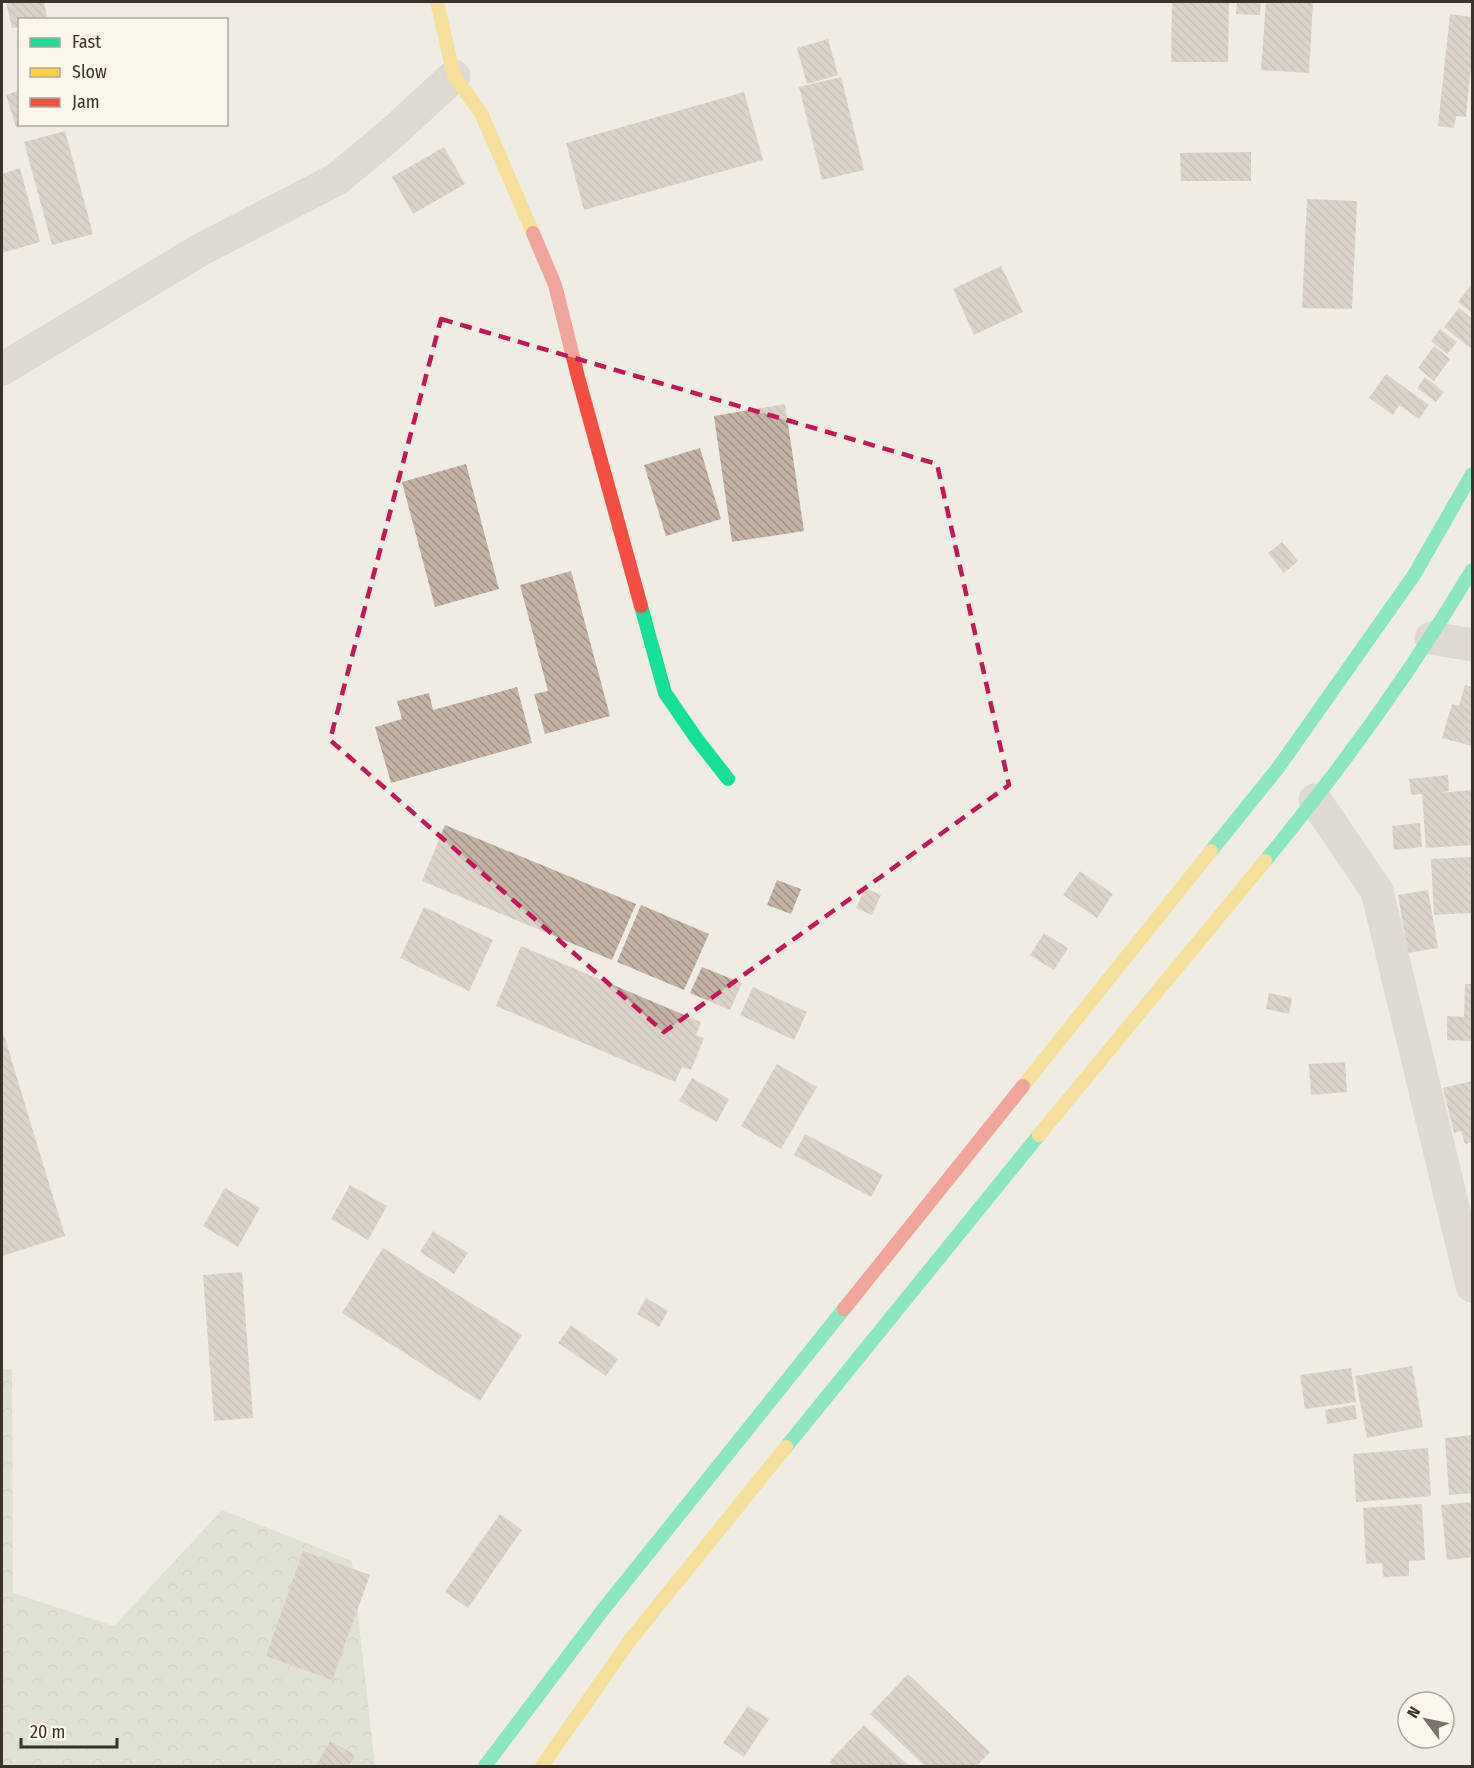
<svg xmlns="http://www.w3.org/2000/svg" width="1474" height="1768" viewBox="0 0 1474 1768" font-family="'Fira Sans Condensed',sans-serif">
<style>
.forest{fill:url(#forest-crowns)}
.building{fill:url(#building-back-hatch)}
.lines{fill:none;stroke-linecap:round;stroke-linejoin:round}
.street{stroke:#c9c4bc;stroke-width:33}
.fast{stroke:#16e098;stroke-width:14}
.slow{stroke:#ffcf43;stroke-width:14}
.jam{stroke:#f24e42;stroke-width:14}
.marked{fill:none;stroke:#c2185b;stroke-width:4.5;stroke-dasharray:12 8;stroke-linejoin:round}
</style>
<defs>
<pattern id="forest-crowns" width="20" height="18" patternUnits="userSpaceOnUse" patternTransform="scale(1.5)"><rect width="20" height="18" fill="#cdd6be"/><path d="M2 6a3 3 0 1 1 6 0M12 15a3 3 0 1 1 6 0" fill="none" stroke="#b1b8a3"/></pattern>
<pattern id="building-back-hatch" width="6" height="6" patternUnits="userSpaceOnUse" patternTransform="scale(1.5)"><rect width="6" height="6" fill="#c4b3a5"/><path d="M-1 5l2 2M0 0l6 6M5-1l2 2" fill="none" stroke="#a09287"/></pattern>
</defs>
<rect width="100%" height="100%" fill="#efece4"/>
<polygon class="forest" points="2,1369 12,1369 13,1593 114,1626 222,1510 352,1561 375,1766 2,1766"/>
<g class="building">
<polygon points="6,2 44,2 48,20 20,20 20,27 12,28"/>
<polygon points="1172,2 1229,2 1228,62 1171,62"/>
<polygon points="1237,2 1261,2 1260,15 1236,14"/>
<polygon points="1266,2 1313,2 1309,73 1261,70"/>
<polygon points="1450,14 1472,17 1472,55 1466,117 1456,116 1454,128 1438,126"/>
<polygon points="828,39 838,75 807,84 797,48"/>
<polygon points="841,77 864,170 822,180 799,87"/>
<polygon points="20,90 20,126 16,127 6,95"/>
<polygon points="744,92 763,160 584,210 566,143"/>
<polygon points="65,131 93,234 52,245 24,142"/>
<polygon points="444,147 465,184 413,214 392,177"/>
<polygon points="1251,152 1251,181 1181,181 1180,153"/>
<polygon points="20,168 40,242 2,253 2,174"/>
<polygon points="1307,199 1357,201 1352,309 1302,308"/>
<polygon points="1001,266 1023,312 974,335 953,289"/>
<polygon points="1472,284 1472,313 1458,302"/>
<polygon points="1459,308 1472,319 1472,346 1470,348 1444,327"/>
<polygon points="1440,329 1457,342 1447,354 1431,341"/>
<polygon points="1434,346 1450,359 1434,381 1418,368"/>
<polygon points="1386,374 1429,405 1419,419 1399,405 1393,415 1369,398"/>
<polygon points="1425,377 1444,392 1436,402 1417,388"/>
<polygon points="785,404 804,531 732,542 714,416"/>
<polygon points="700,448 721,519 666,536 644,465"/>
<polygon points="466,464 499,589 435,607 402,482"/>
<polygon points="1282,542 1298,561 1284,573 1268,553"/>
<polygon points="571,571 610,716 545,734 534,694 548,691 520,585"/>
<polygon points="1465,685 1472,687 1472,746 1442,738 1452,704 1459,706"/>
<polygon points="517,687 532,743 391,783 375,727 402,719 397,701 429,693 433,710"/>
<polygon points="1448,775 1449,791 1440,793 1472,790 1472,845 1426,848 1422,794 1411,795 1409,779"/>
<polygon points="1420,823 1422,847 1394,850 1392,826"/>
<polygon points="445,825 636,904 612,960 422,881"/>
<polygon points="1472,857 1472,913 1434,915 1431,859"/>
<polygon points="1080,871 1113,894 1097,918 1063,895"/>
<polygon points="777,880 801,889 791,914 767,905"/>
<polygon points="865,888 881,895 872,915 856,908"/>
<polygon points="1428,890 1438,948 1408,953 1398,895"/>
<polygon points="641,905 709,934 684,990 617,962"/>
<polygon points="424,907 493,940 469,991 400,958"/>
<polygon points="1044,933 1068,948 1054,970 1030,955"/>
<polygon points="521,946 701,1022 696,1035 704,1038 691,1070 682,1067 675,1082 496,1006"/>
<polygon points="702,967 742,983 730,1010 690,993"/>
<polygon points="1465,984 1472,984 1472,1041 1447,1040 1447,1016 1464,1017"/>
<polygon points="753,987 807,1012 794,1040 740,1015"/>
<polygon points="1269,993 1292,998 1289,1014 1266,1009"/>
<polygon points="2,1035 4,1035 65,1236 2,1256"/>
<polygon points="1345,1062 1347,1092 1311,1095 1309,1064"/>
<polygon points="777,1064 817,1087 781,1149 741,1126"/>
<polygon points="692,1078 729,1099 717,1122 679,1101"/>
<polygon points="1472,1081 1472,1142 1465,1144 1461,1131 1454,1133 1443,1088"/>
<polygon points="805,1134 883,1175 871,1197 794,1155"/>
<polygon points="350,1185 387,1206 368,1240 331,1219"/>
<polygon points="225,1188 260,1208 238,1247 203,1226"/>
<polygon points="433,1231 468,1253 454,1274 420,1252"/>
<polygon points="383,1248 522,1335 480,1401 342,1313"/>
<polygon points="242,1272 253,1418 214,1421 203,1275"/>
<polygon points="646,1298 668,1311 659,1327 637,1314"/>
<polygon points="571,1325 618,1359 606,1376 558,1343"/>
<polygon points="1412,1366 1423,1427 1367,1438 1355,1376"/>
<polygon points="1351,1368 1356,1402 1305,1409 1300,1375"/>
<polygon points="1355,1405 1357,1419 1327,1424 1325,1410"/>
<polygon points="1472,1435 1472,1493 1449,1495 1445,1438"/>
<polygon points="1428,1448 1431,1496 1356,1502 1353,1454"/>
<polygon points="1472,1502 1472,1557 1447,1560 1441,1505"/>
<polygon points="1422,1504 1425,1560 1409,1561 1409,1576 1383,1577 1382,1563 1366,1564 1363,1508"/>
<polygon points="500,1514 522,1530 468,1608 445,1592"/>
<polygon points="303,1551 370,1575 332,1680 266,1656"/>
<polygon points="908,1674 990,1752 977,1766 925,1766 870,1714"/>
<polygon points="748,1706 769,1719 744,1757 723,1743"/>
<polygon points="864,1725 909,1766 834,1766 829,1762"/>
<polygon points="330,1741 355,1755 349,1766 316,1766"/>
</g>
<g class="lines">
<g class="street">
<polyline points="2,369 200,250 337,179 391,134 454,76"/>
<polyline points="1431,638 1472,645"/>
<polyline points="1315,800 1377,891 1472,1286"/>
</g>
<g class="fast">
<polyline points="641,606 665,693 696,738 728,779"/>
<polyline points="1211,851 1278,768 1414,575 1472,474"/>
<path d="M1265 861C1341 769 1411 672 1472 570"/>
<polyline points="786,1447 1039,1135"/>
<polyline points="485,1766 602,1611 844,1309"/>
</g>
<g class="slow">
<polyline points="437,2 454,76 481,113 533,233"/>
<polyline points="1023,1086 1211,851"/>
<polyline points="1039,1135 1265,861"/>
<polyline points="542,1766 631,1639 786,1447"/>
</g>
<g class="jam">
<polyline points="533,233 555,285 578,377 641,606"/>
<polyline points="844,1309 1023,1086"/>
</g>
</g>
<path d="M0 0H1474V1768H0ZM441 319 937 464 1009 785 664 1032 330 740Z" fill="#efece4" fill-opacity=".55" fill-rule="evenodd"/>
<path class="marked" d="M441 319 937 464 1009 785 664 1032 330 740Z"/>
<rect width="1474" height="1768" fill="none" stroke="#3a322a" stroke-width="6"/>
<rect x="18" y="18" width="210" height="108" fill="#fbf7ec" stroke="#aea89e" stroke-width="1.5"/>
<rect x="30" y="38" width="30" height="9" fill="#16e098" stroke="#aea89e" stroke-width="1.5"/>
<text x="72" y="48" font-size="18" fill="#3a322a">Fast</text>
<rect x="30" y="68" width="30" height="9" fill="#ffcf43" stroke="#aea89e" stroke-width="1.5"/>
<text x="72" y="78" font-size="18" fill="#3a322a">Slow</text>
<rect x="30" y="98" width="30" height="9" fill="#f24e42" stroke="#aea89e" stroke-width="1.5"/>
<text x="72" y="108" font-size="18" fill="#3a322a">Jam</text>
<g transform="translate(1426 1720) rotate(302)"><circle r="28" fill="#fbf7ec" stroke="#aea89e" stroke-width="1.5"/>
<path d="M0-4.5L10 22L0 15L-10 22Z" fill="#79736b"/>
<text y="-9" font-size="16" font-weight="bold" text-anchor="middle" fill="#3a322a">N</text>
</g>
<path d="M21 1738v9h96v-9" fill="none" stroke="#3a322a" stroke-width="3"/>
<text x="30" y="1738" font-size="18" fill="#3a322a" stroke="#fbf7ec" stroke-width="4.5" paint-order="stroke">20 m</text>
</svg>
